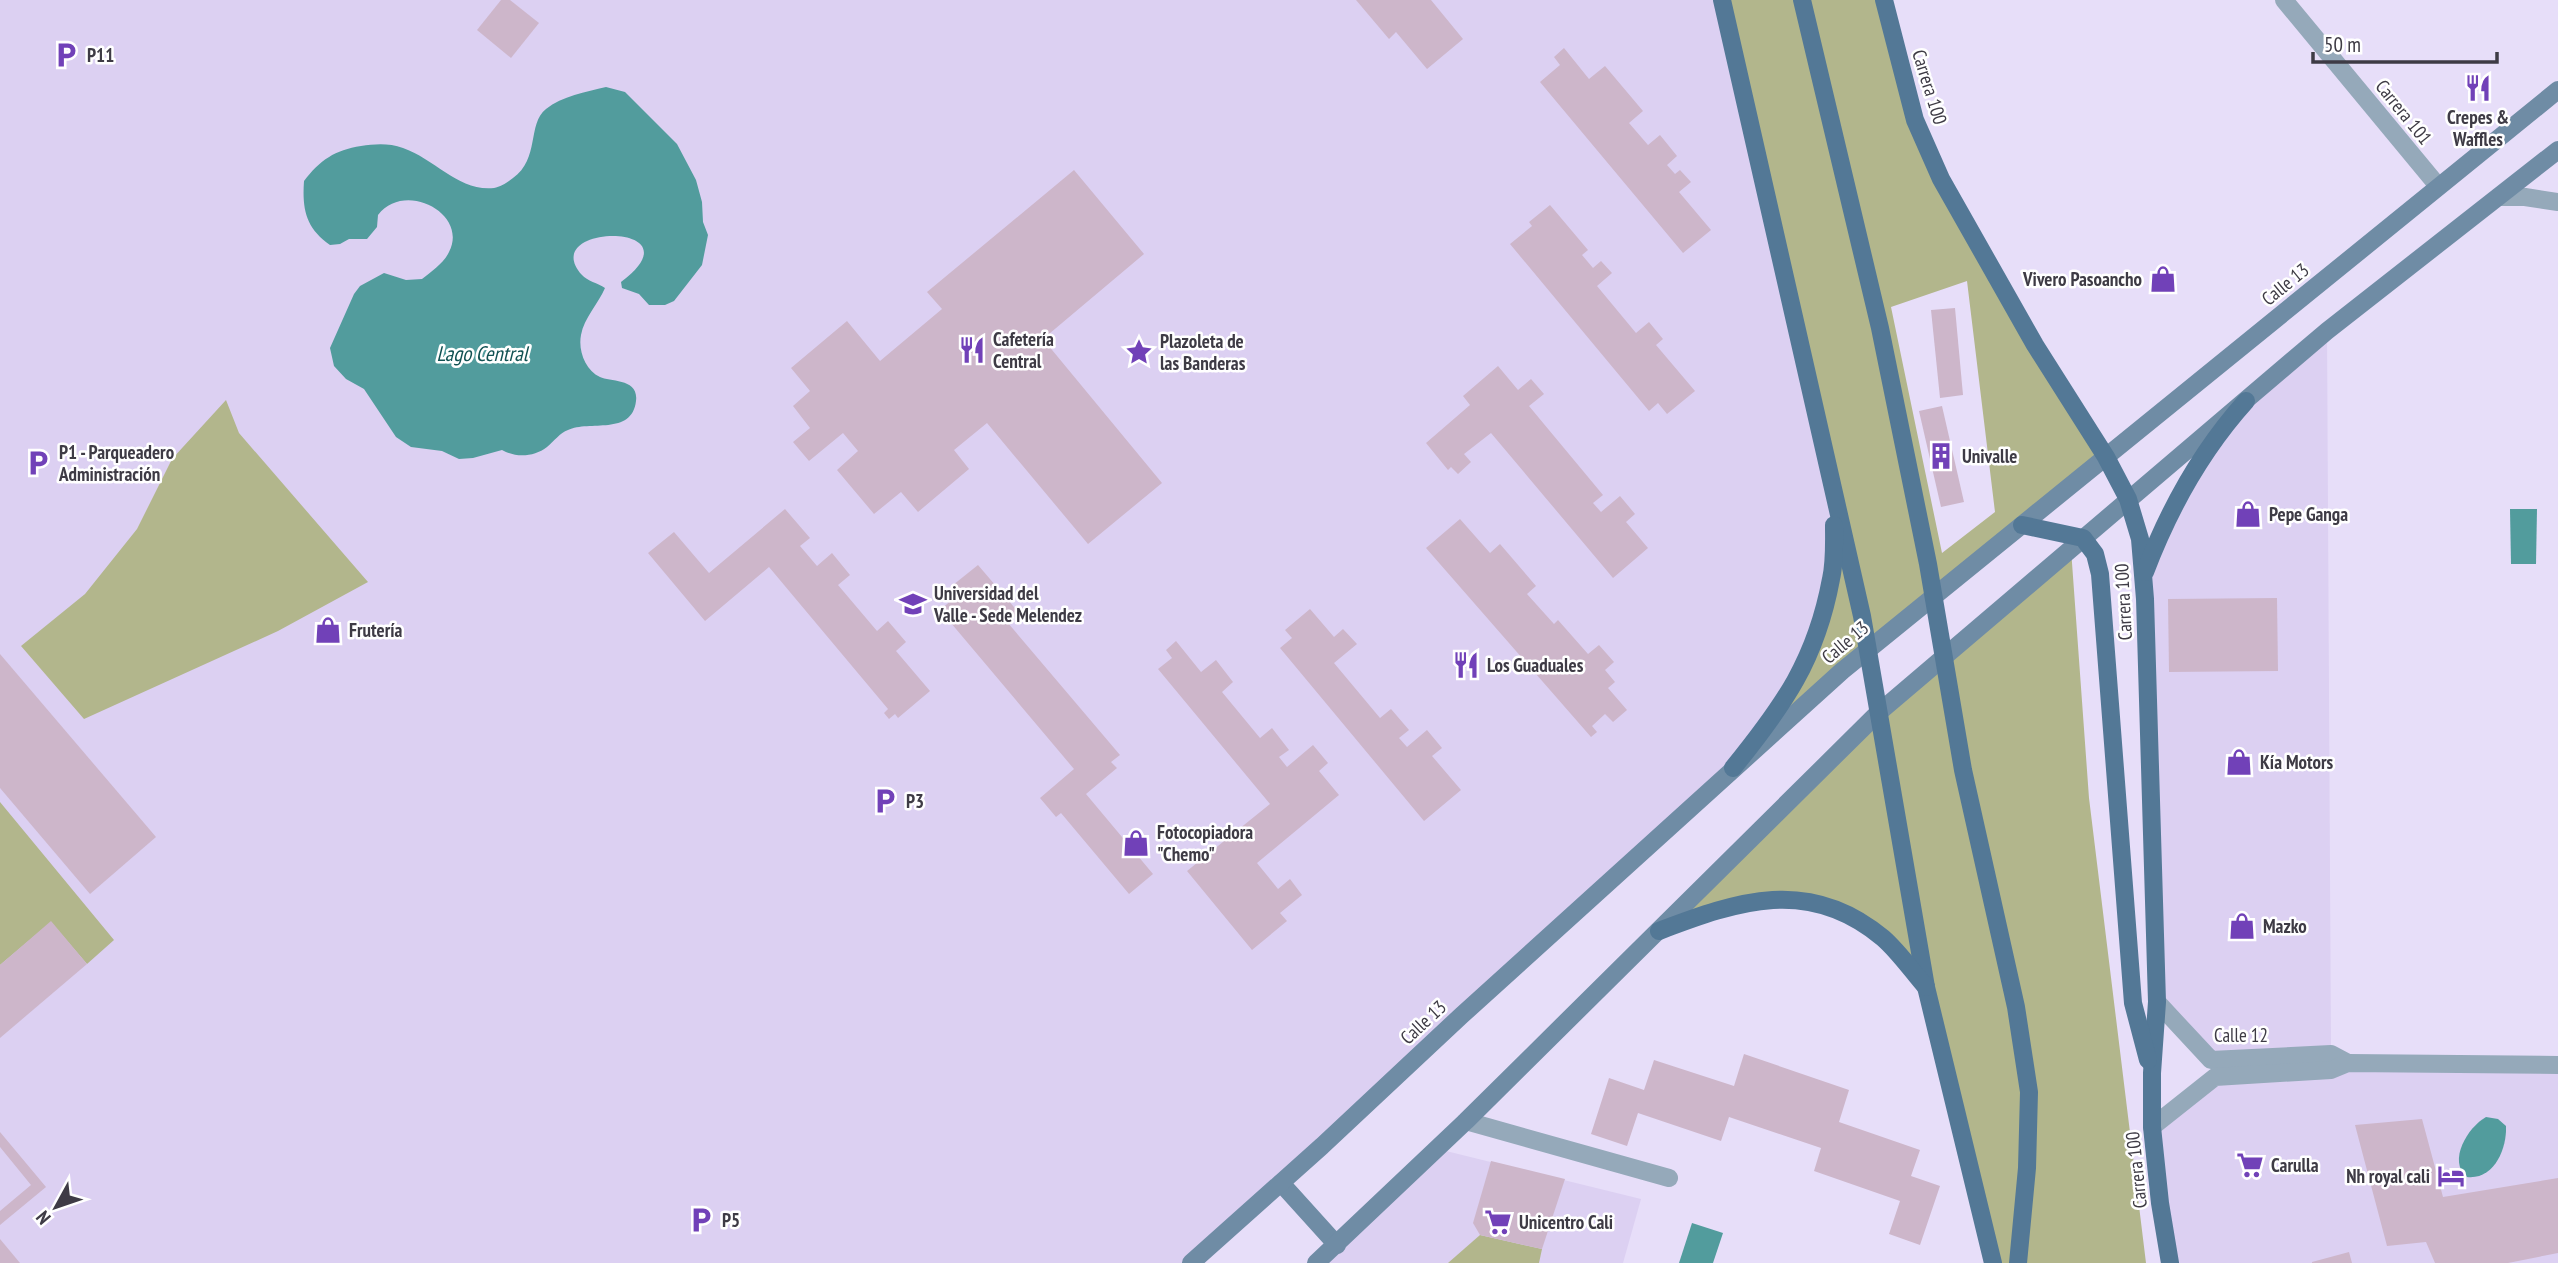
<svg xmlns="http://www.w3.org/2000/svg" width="2558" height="1263" viewBox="0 0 2558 1263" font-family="'PT Sans Narrow',sans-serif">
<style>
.built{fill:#dcd0f2}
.green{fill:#b2b68c;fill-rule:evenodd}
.water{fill:#529c9d}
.building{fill:#cdb6ca}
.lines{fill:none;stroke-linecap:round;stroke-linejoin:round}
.minor{stroke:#95a9ba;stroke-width:18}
.secondary{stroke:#6f8ca5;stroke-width:18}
.primary{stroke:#537896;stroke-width:18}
.labels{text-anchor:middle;stroke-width:5;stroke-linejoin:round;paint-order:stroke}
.poi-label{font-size:19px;font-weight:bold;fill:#3e3b45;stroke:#fff;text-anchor:start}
.street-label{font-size:19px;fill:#3e3b45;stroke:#fff}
.water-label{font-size:21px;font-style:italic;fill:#115253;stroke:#fff}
</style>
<rect width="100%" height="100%" fill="#e7def9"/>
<g class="built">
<polygon points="0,0 1722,0 1835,517 1819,633 1767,726 1191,1263 0,1263"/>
<polygon points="2327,331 2331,1054 2211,1060 2157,1002 2145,599 2154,549 2206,450"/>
<polygon points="2558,1065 2558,1263 2170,1263 2152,1127 2215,1077 2331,1070"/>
<polygon points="1438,1149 1641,1199 1623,1263 1316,1263"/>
</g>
<g class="green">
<path d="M1722 0H1884L1915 120 2106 457 1733 768 1819 633 1835 517ZM1967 281 1995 512 1942 553 1891 307Z"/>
<polygon points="226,400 239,433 368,582 278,631 84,719 21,646 85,594 137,529 172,459"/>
<polygon points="2071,549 2089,798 2146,1263 1993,1263 1926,987 1849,915 1764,899 1659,931 1877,714"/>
<polygon points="0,802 114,940 87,964 51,922 0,965"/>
<polygon points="1480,1235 1542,1249 1539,1263 1448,1263"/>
</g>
<g class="water">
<path d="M606 87 625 92 677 144 696 180 702 202 703 222 708 235 702 265 674 301 665 305H649L639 294 622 288 621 282C703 221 535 223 582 275 587 281 598 283 605 288 598 304 584 318 581 335 578 350 585 370 600 377 610 382 639 378 636 401 632 436 589 420 568 430 560 433 554 441 547 447 534 457 516 458 502 450L473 458 459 459 442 451 411 447 396 437 364 389 346 379 334 366 330 348 354 294 360 286 384 273 406 280 422 279C431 272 444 263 449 252 469 214 405 180 378 215L377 227 367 239H349L340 244 330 245C306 228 302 210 304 181 320 160 335 150 361 146 375 144 389 143 403 148 435 159 459 192 494 188 501 187 508 182 513 178 540 159 527 124 546 109 562 96 586 92 606 87Z"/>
<polygon points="2510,509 2537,509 2536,564 2511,564"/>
<path d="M2486 1117 2498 1119 2506 1126C2507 1149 2494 1180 2467 1177 2447 1161 2468 1127 2486 1117Z"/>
<polygon points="1692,1223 1723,1233 1713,1263 1679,1263"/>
</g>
<g class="building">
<polygon points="501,0 510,0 539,23 511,58 477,30"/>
<polygon points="1356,0 1431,0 1463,39 1427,69 1396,32 1389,39"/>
<polygon points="1564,48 1589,79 1605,66 1643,111 1629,123 1648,145 1660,135 1677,156 1667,165 1675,174 1680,170 1691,182 1679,192 1711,230 1683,253 1540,82 1560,65 1554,57"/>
<polygon points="1074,170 1144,254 1043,339 1162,483 1088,544 987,423 954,450 969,469 918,512 901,492 874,514 837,470 858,451 843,433 809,461 793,442 810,428 793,406 810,391 791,368 847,321 880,361 942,309 927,292"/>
<polygon points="1550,205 1588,250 1582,255 1593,268 1601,261 1612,273 1597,286 1636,333 1649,322 1663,339 1656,345 1695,391 1667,414 1658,403 1649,411 1510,244 1532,226 1529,222"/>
<polygon points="1955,308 1963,395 1940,398 1931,310"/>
<polygon points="1498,366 1518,390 1531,379 1544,394 1529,406 1603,495 1593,503 1601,512 1620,496 1635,514 1626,522 1648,548 1613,578 1491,433 1464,454 1471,462 1458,474 1451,467 1448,470 1426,443 1470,405 1463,396"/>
<polygon points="1942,406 1964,502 1941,507 1919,411"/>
<polygon points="785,509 810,538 800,546 817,566 832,553 850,575 838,585 877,631 888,621 906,642 896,651 930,691 898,718 895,714 889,719 884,713 888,709 769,567 705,621 648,553 674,532 709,573"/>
<polygon points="1460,519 1490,553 1500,544 1536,586 1527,594 1554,624 1558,620 1588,654 1599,645 1614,662 1605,670 1615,682 1608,688 1627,710 1613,722 1605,714 1592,726 1597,732 1591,737 1426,548"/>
<polygon points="978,565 1019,613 1008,623 1120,755 1111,762 1117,768 1086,794 1153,874 1129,894 1061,813 1056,817 1040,798 1074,769 940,610 960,593 953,585"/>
<polygon points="2277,598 2278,671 2169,672 2168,599"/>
<polygon points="1310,609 1334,637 1343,629 1357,644 1334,663 1380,718 1391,709 1409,730 1399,738 1407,747 1427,730 1442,748 1432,756 1461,790 1424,821 1280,648 1292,638 1285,630"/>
<polygon points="1176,641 1201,672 1216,660 1233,682 1222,692 1260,738 1272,728 1289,750 1279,757 1287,767 1313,745 1328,763 1319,771 1339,795 1257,863 1278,889 1290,879 1302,895 1280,913 1287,921 1252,950 1187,871 1270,804 1158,669 1172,658 1166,650"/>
<polygon points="0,654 156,837 90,894 0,788"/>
<polygon points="51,921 87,964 0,1038 0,965"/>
<polygon points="1744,1054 1849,1090 1839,1122 1920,1150 1911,1176 1940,1186 1920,1245 1889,1234 1900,1201 1814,1171 1821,1148 1729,1117 1721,1141 1638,1113 1627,1146 1591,1134 1609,1078 1644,1090 1654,1060 1734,1086"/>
<polygon points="2422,1119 2443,1197 2558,1178 2558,1253 2508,1263 2435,1263 2426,1242 2387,1246 2355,1125"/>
<polygon points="0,1132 46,1187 0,1225 0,1211 31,1185 0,1147"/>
<polygon points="1491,1161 1565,1179 1542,1249 1480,1235 1473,1223"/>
<polygon points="0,1239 20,1263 0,1263"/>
<polygon points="2349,1252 2352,1263 2312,1263 2312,1262"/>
</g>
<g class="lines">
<g class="minor">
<polyline points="2284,0 2438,186"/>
<polyline points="2499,197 2525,197 2558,202"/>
<polyline points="2157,1002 2211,1060 2331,1054 2348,1063"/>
<polyline points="1466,1121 1669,1178"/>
<polyline points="2152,1127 2215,1077 2331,1070 2348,1063 2558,1065"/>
</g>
<g class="secondary">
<polyline points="1281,1183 1337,1245"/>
<polyline points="1191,1263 1322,1146 1462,1015 1842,671 2558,90"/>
<polyline points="1316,1263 1466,1121 1877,714 2327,331 2558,150"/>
</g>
<g class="primary">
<polyline points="1722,0 1862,616 1926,987 1993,1263"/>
<polyline points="1802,0 1880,328 1928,564 1963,770 2016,1007 2029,1092 2027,1168 2018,1263"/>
<polyline points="1884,0 1915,120 1941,179 2035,345 2106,457 2128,499 2140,539 2145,599 2157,1002 2152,1073 2152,1127 2160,1203 2170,1263"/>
<polyline points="2022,525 2083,538 2095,554 2100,574 2133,1003 2148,1060"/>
<path d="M2145 572C2169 509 2200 452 2246 401"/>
<path d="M1733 768C1784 705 1816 660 1831 579 1835 562 1834 542 1834 525"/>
<path d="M1659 931C1738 901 1809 876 1883 938 1899 952 1912 971 1926 987"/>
</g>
</g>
<defs>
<symbol id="parking-bare" viewBox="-9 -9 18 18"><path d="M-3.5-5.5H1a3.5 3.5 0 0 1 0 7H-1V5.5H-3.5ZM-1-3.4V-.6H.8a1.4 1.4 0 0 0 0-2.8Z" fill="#7141b8" stroke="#fff" stroke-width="2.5" paint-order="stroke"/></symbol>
<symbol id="restaurant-bare" viewBox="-9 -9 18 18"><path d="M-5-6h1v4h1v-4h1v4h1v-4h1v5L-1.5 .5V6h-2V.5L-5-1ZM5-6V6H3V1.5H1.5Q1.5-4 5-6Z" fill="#7141b8" stroke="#fff" stroke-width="2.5" paint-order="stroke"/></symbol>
<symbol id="shop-bare" viewBox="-9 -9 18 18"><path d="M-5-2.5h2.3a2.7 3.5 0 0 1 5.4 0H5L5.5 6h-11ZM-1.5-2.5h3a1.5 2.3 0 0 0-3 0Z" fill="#7141b8" stroke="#fff" stroke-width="2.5" paint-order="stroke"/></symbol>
<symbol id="sight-bare" viewBox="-9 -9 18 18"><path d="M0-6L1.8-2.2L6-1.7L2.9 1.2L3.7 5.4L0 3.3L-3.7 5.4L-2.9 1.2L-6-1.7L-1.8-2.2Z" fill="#7141b8" stroke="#fff" stroke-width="2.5" paint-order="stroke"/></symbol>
<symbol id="building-bare" viewBox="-9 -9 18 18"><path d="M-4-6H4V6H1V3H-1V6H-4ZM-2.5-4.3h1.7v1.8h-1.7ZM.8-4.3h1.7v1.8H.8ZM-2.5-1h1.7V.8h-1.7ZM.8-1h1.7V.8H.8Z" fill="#7141b8" stroke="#fff" stroke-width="2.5" paint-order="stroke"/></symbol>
<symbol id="university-bare" viewBox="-9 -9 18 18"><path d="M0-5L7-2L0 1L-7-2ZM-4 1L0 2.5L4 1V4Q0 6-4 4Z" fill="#7141b8" stroke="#fff" stroke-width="2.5" paint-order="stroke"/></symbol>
<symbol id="supermarket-bare" viewBox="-9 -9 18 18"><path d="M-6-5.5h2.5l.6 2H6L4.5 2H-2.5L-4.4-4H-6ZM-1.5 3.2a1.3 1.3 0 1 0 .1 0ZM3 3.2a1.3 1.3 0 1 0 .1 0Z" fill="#7141b8" stroke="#fff" stroke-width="2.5" paint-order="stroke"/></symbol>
<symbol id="hotel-bare" viewBox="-9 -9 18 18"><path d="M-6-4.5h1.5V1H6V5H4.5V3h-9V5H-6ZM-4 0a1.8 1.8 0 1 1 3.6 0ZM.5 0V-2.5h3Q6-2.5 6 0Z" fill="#7141b8" stroke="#fff" stroke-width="2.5" paint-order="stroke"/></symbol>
</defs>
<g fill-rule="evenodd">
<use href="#parking-bare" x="47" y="36" width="38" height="38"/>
<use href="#restaurant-bare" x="2459" y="69" width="38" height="38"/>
<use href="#shop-bare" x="2144" y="260" width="38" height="38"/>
<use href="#restaurant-bare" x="953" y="331" width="38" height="38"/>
<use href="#sight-bare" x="1120" y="333" width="38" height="38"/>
<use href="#building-bare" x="1922" y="437" width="38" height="38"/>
<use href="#parking-bare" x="19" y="444" width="38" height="38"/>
<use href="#shop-bare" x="2229" y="495" width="38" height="38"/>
<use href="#university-bare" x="894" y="585" width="38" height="38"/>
<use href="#shop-bare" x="309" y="611" width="38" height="38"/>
<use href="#restaurant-bare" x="1447" y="646" width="38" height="38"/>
<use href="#shop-bare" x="2220" y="743" width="38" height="38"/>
<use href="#parking-bare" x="866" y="782" width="38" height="38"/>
<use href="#shop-bare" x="1117" y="824" width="38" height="38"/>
<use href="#shop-bare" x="2223" y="907" width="38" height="38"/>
<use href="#supermarket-bare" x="2231" y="1146" width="38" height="38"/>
<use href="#hotel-bare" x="2432" y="1157" width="38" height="38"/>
<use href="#parking-bare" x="682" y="1201" width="38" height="38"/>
<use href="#supermarket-bare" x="1479" y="1203" width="38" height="38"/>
</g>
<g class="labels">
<g class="poi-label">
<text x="87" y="62">P11</text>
<text x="2478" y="124" text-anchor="middle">Crepes &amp;<tspan x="2478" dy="22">Waffles</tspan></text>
<text x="2142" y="286" text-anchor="end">Vivero Pasoancho</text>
<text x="993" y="346">Cafetería<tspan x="993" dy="22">Central</tspan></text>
<text x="1160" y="348">Plazoleta de<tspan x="1160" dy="22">las Banderas</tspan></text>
<text x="59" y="459">P1 - Parqueadero<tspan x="59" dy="22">Administración</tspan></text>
<text x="1962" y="463">Univalle</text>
<text x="2269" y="521">Pepe Ganga</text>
<text x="934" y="600">Universidad del<tspan x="934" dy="22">Valle - Sede Melendez</tspan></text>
<text x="349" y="637">Frutería</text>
<text x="1487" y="672">Los Guaduales</text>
<text x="2260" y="769">Kía Motors</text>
<text x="906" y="808">P3</text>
<text x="1157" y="839">Fotocopiadora<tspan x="1157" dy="22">"Chemo"</tspan></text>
<text x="2263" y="933">Mazko</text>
<text x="2271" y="1172">Carulla</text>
<text x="2430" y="1183" text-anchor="end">Nh royal cali</text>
<text x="722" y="1227">P5</text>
<text x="1519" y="1229">Unicentro Cali</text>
</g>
<g class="street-label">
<text transform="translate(1930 87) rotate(73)" y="7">Carrera 100</text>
<text transform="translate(2404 112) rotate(51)" y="7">Carrera 101</text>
<text transform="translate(2285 284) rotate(-39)" y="7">Calle 13</text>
<text transform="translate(2123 602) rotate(-93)" y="7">Carrera 100</text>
<text transform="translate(1845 642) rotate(-40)" y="7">Calle 13</text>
<text transform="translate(1423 1022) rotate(-43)" y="7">Calle 13</text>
<text x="2241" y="1042">Calle 12</text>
<text transform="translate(2136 1170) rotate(-96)" y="7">Carrera 100</text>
</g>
<g class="water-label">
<text x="482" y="361">Lago Central</text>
</g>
</g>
<g transform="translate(56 1207) rotate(230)" stroke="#ffffff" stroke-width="5" paint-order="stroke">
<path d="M0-5L12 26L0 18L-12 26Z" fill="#3e3b45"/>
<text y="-10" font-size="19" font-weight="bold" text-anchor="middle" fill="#3e3b45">N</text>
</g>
<path d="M2313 52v10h184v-10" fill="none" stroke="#3e3b45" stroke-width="3.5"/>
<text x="2324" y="52" font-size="21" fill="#3e3b45" stroke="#ffffff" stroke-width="5" paint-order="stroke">50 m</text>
</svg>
